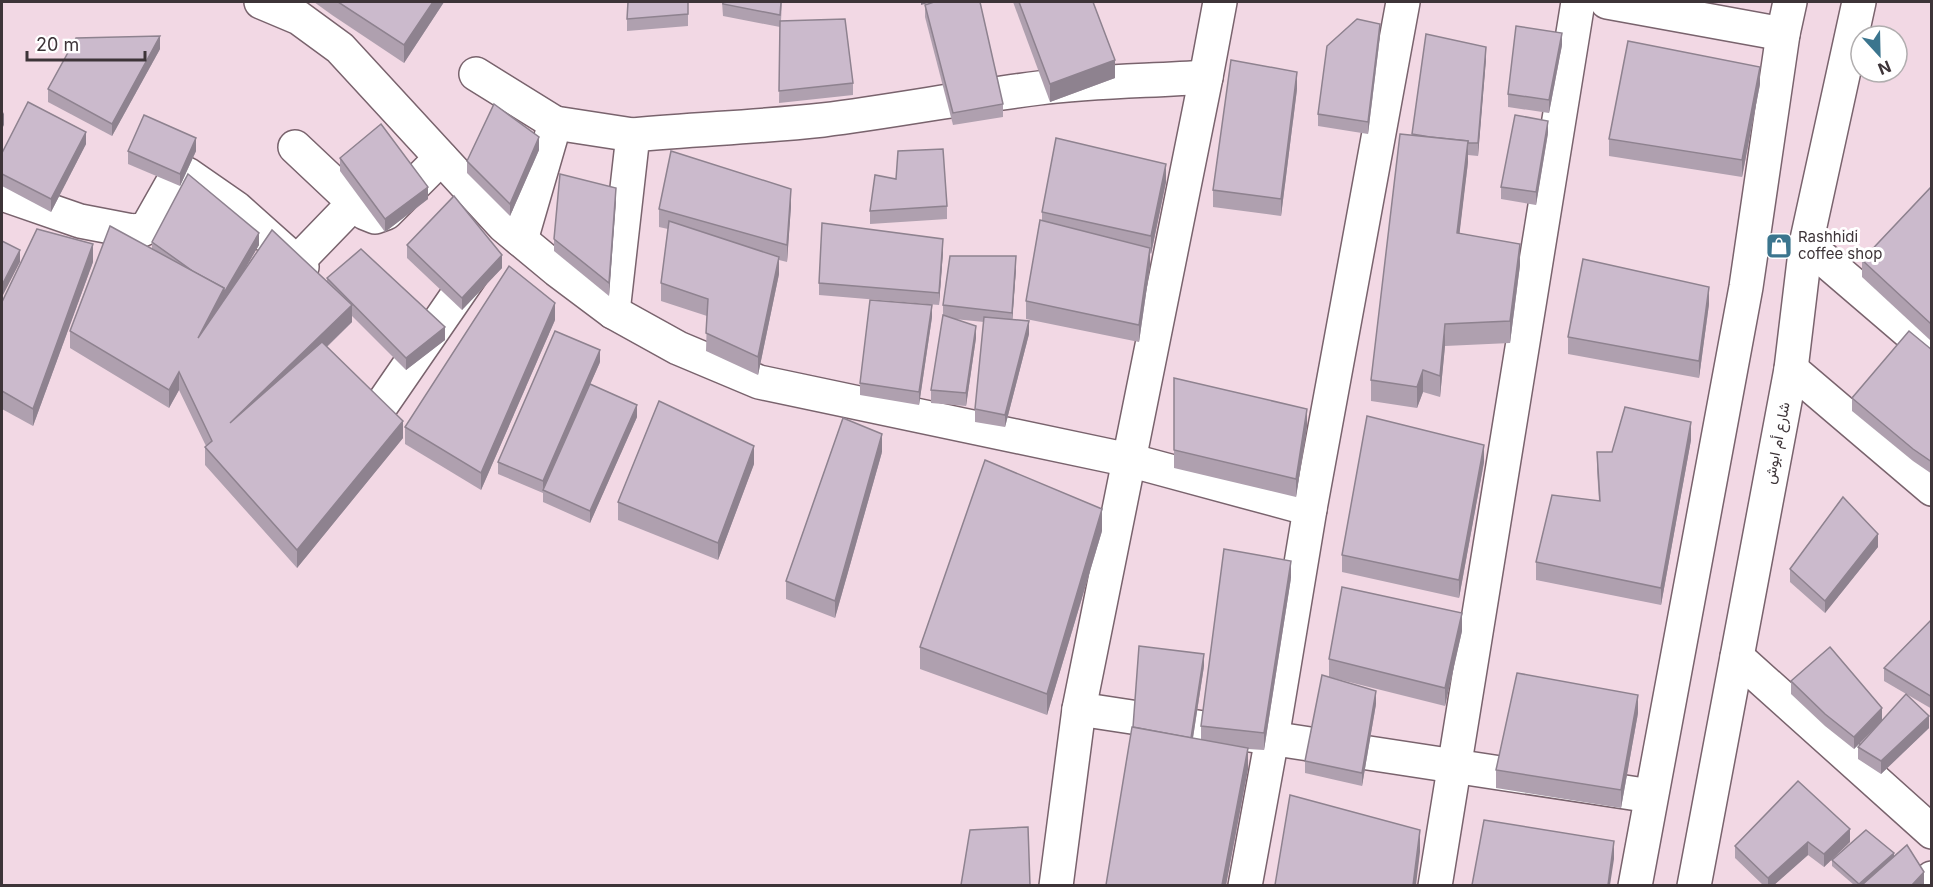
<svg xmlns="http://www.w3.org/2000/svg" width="1933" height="887" viewBox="0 0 1933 887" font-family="Inter,Vazirmatn,sans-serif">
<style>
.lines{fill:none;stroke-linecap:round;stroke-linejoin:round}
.minor-casing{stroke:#79636d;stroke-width:36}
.minor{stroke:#fff;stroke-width:33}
.wall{fill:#afa0af}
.shaded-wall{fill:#8e828f}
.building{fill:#cbbacc;stroke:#8e828f;stroke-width:1.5}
.labels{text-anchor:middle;stroke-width:6;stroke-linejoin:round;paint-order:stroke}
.poi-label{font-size:15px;fill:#3d3438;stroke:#fff;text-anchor:start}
.street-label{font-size:15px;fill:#3d3438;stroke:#fff}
</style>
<rect width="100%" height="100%" fill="#f2d8e4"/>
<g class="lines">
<defs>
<g id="minor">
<polyline points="261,2 299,18 340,48 504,226 557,270 613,312 678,348 759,382 1129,460 1310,509"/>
<polyline points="1607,2 1783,34"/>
<polyline points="476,74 555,123"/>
<polyline points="295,147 365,213 375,217 386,213 441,158"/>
<polyline points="2,194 80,221 132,231 142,230 148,226 174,180 179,175 187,174 236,208 302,267"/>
<polyline points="521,240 555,123 633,135"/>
<polyline points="1806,244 1932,352"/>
<polyline points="297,262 354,203"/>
<path d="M613 312 633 135C696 129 759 127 823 120 895 111 966 97 1039 88 1094 81 1151 81 1206 77"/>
<polyline points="1791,369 1932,489"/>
<polyline points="359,438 478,265"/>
<polyline points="1737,657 1932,832"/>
<polyline points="1079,709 1651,796"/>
<polyline points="1056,886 1079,709 1206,77 1220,2"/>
<polyline points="1245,886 1272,738 1310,509 1403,2"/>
<polyline points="1435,886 1578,2"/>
<polyline points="1635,886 1746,287 1783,34 1790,2"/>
<polyline points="1694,886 1791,369 1806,244 1859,2"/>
<polyline points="1930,886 1932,878"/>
</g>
</defs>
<use href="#minor" class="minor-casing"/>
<use href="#minor" class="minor"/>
</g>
<g class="wall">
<polygon points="314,2 444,2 404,63 332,15"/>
<polygon points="688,2 688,26 627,31 627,19"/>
<polygon points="722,2 782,2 781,21 853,83 853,95 779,103 780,27 723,16"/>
<polygon points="1013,2 1093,2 1115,78 1050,102"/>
<polygon points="925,5 1003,104 1003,117 953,125 925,17"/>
<polygon points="1380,36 1368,134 1318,126 1318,114"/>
<polygon points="1562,45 1549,113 1508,107 1508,94"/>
<polygon points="160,49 112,136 48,102 48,89"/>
<polygon points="1486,59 1478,156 1468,155 1468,162 1459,234 1520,265 1510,343 1445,346 1440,397 1423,392 1417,408 1371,401 1371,380 1412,134"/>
<polygon points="1760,84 1742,177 1609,156 1609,139"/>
<polygon points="1297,89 1281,216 1213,207 1213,190"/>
<polygon points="1548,133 1536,205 1501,199 1501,187"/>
<polygon points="86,144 51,212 2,186 2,153"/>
<polygon points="539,150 510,216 467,173 467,161"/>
<polygon points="128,151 196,151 180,186 128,164"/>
<polygon points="340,158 428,199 385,232 340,171"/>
<polygon points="896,179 947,206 947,219 870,224 870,211"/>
<polygon points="1166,182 1151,254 1150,253 1150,266 1139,342 1026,319 1026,301 1042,220 1042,212"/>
<polygon points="1932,186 1932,338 1930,340 1862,277 1862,260"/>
<polygon points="616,201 609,296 554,251 554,239"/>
<polygon points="791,206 787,262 779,260 779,274 758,375 706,351 707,316 661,301 661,283 668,229 659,227 659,209"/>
<polygon points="152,242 259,245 241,275 327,281 327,278 445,340 406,370 352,316 352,322 327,347 403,438 297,568 205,465 205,447 206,446 179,390 169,408 70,348 70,331 152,249"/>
<polygon points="407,245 502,268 462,310 407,258"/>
<polygon points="943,252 939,305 819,295 819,283"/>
<polygon points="93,262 33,426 2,409 2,302"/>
<polygon points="1016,269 1012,320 1029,334 1005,427 975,422 975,409 984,322 954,319 976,338 966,406 931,403 931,390 943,316 943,305"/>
<polygon points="1709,304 1699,378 1568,354 1568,337"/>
<polygon points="932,317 919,405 860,395 860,383"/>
<polygon points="555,320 481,490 405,444 405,427"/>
<polygon points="1932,350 1932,474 1913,461 1852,411 1852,398"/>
<polygon points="600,362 576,416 637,417 590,523 543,502 543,492 543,493 498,474 498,462"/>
<polygon points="1174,378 1307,427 1296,497 1174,468"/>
<polygon points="1691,440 1661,605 1536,580 1536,562 1599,501 1597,470 1597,452 1612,452"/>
<polygon points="882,452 835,618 786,599 786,581"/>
<polygon points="1484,462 1459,598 1342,572 1342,555"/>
<polygon points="754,464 718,560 618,520 618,502"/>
<polygon points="1102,531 1047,715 920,669 920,647"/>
<polygon points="1878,547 1825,613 1790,582 1790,569"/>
<polygon points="1291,578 1264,750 1248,749 1248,769 1226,885 1106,885 1204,666 1193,738 1201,740 1201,726"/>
<polygon points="1932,619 1932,709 1884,681 1884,668"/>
<polygon points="1462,631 1445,706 1329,677 1329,659"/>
<polygon points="1791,681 1882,720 1929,728 1881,774 1858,759 1858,747 1875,728 1854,749 1825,726 1791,694"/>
<polygon points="1376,704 1362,786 1305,773 1305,761"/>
<polygon points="1638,713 1621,808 1496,788 1496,770"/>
<polygon points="1850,829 1850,842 1824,867 1808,855 1774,885 1763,885 1735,858 1735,846"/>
<polygon points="1894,856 1924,884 1923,885 1854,885 1832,866 1832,860"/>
</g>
<g class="shaded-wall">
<polygon points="433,2 444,2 404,63 404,45"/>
<polygon points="921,2 932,2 921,5"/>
<polygon points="1380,24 1380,36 1368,134 1368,122"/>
<polygon points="1562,33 1562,45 1549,113 1549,100"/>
<polygon points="160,36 160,49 112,136 112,124"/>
<polygon points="1486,47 1486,59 1478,156 1478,143"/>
<polygon points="1115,60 1115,78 1050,102 1050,84"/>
<polygon points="1760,67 1760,84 1742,177 1742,160"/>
<polygon points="1297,72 1297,89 1281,216 1281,199"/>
<polygon points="4,112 4,125 2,129 2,116"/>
<polygon points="1548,121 1548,133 1536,205 1536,192"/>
<polygon points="86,132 86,144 51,212 51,199"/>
<polygon points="539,137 539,150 510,216 510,204"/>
<polygon points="196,138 196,151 180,186 180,174"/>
<polygon points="1468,141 1468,162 1457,255 1457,233"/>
<polygon points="1166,164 1166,182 1151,254 1151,236"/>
<polygon points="428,187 428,199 385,232 385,219"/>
<polygon points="616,188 616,201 609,296 609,283"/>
<polygon points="791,189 791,206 787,262 787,245"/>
<polygon points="259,233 259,245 224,305 198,338 224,288"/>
<polygon points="943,239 943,252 939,305 939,293"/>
<polygon points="93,244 93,262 33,426 33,409"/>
<polygon points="1520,244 1520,265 1510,343 1510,321"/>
<polygon points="1150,248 1150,266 1139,342 1139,325"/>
<polygon points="20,250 20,262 2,297 2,285"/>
<polygon points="502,255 502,268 462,310 462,298"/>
<polygon points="1016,256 1016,269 1012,325 1012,313"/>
<polygon points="779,257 779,274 758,375 758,357"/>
<polygon points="1709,287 1709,304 1699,378 1699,361"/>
<polygon points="555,303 555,320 481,490 481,473"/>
<polygon points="352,305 352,322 230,440 230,423"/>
<polygon points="932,305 932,317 919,405 919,392"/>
<polygon points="1029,321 1029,334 1005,427 1005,415"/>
<polygon points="1932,321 1932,338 1930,340 1930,323"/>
<polygon points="1445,324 1445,346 1440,397 1440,376"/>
<polygon points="976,326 976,338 966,406 966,393"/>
<polygon points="445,327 445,340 406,370 406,358"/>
<polygon points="600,350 600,362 544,490 543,490 543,493 543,481"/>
<polygon points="1423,370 1423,392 1417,408 1417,387"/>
<polygon points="179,372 179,390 169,408 169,390"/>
<polygon points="637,405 637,417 590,523 590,511"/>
<polygon points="1307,409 1307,427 1296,497 1296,479"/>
<polygon points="403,421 403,438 297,568 297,550"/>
<polygon points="1691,422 1691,440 1661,605 1661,588"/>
<polygon points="882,434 882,452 835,618 835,601"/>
<polygon points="1484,445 1484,462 1459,598 1459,580"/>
<polygon points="754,446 754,464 718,560 718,543"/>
<polygon points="1102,509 1102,531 1047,715 1047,694"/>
<polygon points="1878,534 1878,547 1825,613 1825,601"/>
<polygon points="1291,561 1291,578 1264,750 1264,733"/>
<polygon points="1462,613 1462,631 1445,706 1445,688"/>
<polygon points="1204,654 1204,666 1191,750 1191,738"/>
<polygon points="1376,691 1376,704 1362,786 1362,773"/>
<polygon points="1638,695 1638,713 1621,808 1621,790"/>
<polygon points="1882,708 1882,721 1854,749 1854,737"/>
<polygon points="1929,716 1929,728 1881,774 1881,761"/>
<polygon points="1248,748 1248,769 1226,885 1222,885"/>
<polygon points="1850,829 1850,842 1824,867 1824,854"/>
<polygon points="1420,830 1420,852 1416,885 1413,885"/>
<polygon points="1614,841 1614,859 1610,885 1608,885"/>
<polygon points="1808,842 1808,855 1774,885 1768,885 1768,878"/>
<polygon points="1894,853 1894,860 1865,885 1859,885 1859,884"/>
<polygon points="1924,872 1924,884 1923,885 1912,885"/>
</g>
<g class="building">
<polygon points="338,2 433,2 404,45"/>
<polygon points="628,2 688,2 688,14 627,19"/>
<polygon points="723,2 781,2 780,15 723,4"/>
<polygon points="934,2 980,2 1003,104 953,113 925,5"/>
<polygon points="1019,2 1093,2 1115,60 1050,84"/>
<polygon points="845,19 853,83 779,91 780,21"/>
<polygon points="1357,19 1380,24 1368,122 1318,114 1327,46"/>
<polygon points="1516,26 1562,33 1549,100 1508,94"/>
<polygon points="1426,34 1486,47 1478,143 1468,143 1468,141 1430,137 1412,134"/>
<polygon points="160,36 112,124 48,89 76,38"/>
<polygon points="1628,41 1760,67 1742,160 1609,139"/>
<polygon points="1231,60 1297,72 1281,199 1213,190"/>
<polygon points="28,102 86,132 51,199 2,174 2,153"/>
<polygon points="494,104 539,137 510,204 467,161"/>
<polygon points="144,115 196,138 180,174 128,151"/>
<polygon points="1515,115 1548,121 1536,192 1501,187"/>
<polygon points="381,124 428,187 385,219 340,158"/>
<polygon points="1400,134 1468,141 1457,233 1520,244 1510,321 1445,324 1440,376 1423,370 1417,387 1371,380"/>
<polygon points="1056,138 1166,164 1151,236 1042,212"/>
<polygon points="943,149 947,206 870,211 875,175 896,179 898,151"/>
<polygon points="671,151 791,189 787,245 659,209"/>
<polygon points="188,174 259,233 224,293 224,288 194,272 152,242"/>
<polygon points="560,174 616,188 609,283 554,239"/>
<polygon points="1932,186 1932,321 1930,323 1862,260"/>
<polygon points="454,196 502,255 462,298 407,245"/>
<polygon points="1040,220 1150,248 1139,325 1026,301"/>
<polygon points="669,221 779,257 758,357 706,333 708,299 661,283"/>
<polygon points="822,223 943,239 939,293 819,283"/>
<polygon points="110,226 224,288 198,338 272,230 352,305 230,423 322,342 403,421 297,550 205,447 212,441 179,372 169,390 70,331"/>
<polygon points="37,229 93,244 33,409 2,391 2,302"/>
<polygon points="2,241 20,250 2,285"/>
<polygon points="361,249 445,327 406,358 327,278"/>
<polygon points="950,256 1016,256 1012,313 943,305"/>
<polygon points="1583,259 1709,287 1699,361 1568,337"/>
<polygon points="509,266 555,303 481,473 405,427"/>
<polygon points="870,300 932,305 919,392 860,383"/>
<polygon points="943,315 976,326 966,393 931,390"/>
<polygon points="984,317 1029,321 1005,415 975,409"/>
<polygon points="555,331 600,350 543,481 498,462"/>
<polygon points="1909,331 1932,350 1932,462 1913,449 1852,398"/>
<polygon points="1174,378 1307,409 1296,479 1174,450"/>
<polygon points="590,384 637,405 590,511 543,490"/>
<polygon points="659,401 754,446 718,543 618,502"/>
<polygon points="1625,407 1691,422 1661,588 1536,562 1552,495 1600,501 1597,452 1612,452"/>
<polygon points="1367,416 1484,445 1459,580 1342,555"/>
<polygon points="843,418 882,434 835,601 786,581"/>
<polygon points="985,460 1102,509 1047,694 920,647"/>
<polygon points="1843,497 1878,534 1825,601 1790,569"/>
<polygon points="1224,549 1291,561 1264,733 1201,726"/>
<polygon points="1342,587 1462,613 1445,688 1329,659"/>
<polygon points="1932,619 1932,697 1884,668"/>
<polygon points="1139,646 1204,654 1191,738 1133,727"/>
<polygon points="1830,647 1882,708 1854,737 1825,714 1791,681"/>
<polygon points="1517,673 1638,695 1621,790 1496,770"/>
<polygon points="1322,675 1376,691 1362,773 1305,761"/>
<polygon points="1906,694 1929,716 1881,761 1858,747"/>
<polygon points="1132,727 1248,748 1222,885 1106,885"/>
<polygon points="1798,781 1850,829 1824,854 1808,842 1768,878 1735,846"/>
<polygon points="1290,795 1420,830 1413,885 1275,885"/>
<polygon points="1484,820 1614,841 1608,885 1472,885"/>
<polygon points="1028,827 1030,885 961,885 970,830"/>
<polygon points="1866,830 1894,853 1859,884 1832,860"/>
<polygon points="1907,845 1924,872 1912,885 1862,885"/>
</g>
<defs>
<symbol id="shop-square" viewBox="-11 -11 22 22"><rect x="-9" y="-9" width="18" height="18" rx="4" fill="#3b758e" stroke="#fff"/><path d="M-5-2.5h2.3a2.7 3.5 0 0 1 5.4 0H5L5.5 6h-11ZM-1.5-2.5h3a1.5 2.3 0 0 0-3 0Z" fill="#fff"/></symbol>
</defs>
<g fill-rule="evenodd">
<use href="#shop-square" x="1764" y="231" width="30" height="30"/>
</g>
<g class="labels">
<g class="poi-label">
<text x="1798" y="242">Rashhidi<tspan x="1798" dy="17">coffee shop</tspan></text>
</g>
<g class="street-label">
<text transform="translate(1777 443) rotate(-79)" y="5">شارع أم ابوش</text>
</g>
</g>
<rect width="1933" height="887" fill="none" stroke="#3d3438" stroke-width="6"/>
<g transform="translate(1879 54) rotate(158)"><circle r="28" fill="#ffffff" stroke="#b1aeaf" stroke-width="1.5"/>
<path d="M0-4.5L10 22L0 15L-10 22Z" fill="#3b758e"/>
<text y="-9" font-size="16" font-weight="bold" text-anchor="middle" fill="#3d3438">N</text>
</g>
<path d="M27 51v9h118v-9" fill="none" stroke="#3d3438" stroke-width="3"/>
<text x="36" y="51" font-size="18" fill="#3d3438" stroke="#ffffff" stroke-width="4.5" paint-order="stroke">20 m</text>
</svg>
